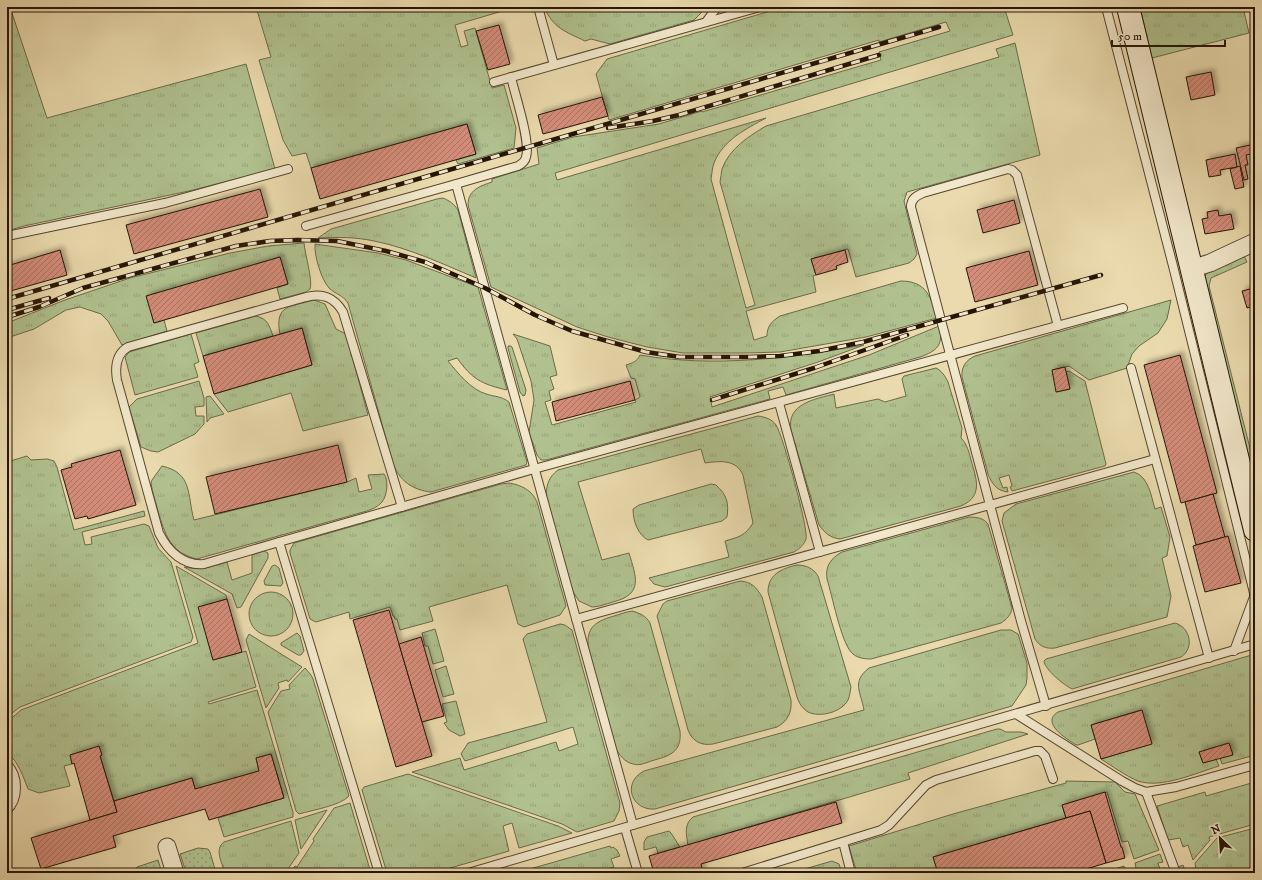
<svg xmlns="http://www.w3.org/2000/svg" width="1262" height="880" viewBox="0 0 1262 880" font-family="'IM FELL DW Pica',serif">
<style>
.grass{fill:url(#grass-tufts);stroke:#6b6b4a}
.park{fill:url(#park-dots);stroke:#6b6b4a}
.building{fill:url(#building-hatch);stroke:#261505;filter:url(#shadow)}
.lines{fill:none;stroke-linecap:round;stroke-linejoin:round}
.lane-casing{stroke:#57462f;stroke-width:10}
.street-casing{stroke:#57462f;stroke-width:19}
.secondary-casing{stroke:#261505;stroke-width:24}
.lane{stroke:#f1e7ca;stroke-width:8}
.street{stroke:#f1e7ca;stroke-width:17}
.secondary{stroke:#f1e7ca;stroke-width:22}
.rail-casing{stroke:#261505;stroke-width:4.5}
.rail{stroke:#f1e7ca;stroke-width:3;stroke-dasharray:9;stroke-linecap:butt}
</style>
<defs>
<pattern id="grass-tufts" width="24" height="20" patternUnits="userSpaceOnUse"><rect width="24" height="20" fill="#b0c18f"/><path d="M3 7l-1-3M5 7V3M7 7l1-3M15 17l-1-3M17 17v-4M19 17l1-3" fill="none" stroke="#97a57a"/></pattern>
<pattern id="park-dots" width="8" height="8" patternUnits="userSpaceOnUse"><rect width="8" height="8" fill="#b0c18f"/><path d="M2 2h.1M6 6h.1" fill="none" stroke="#97a57a" stroke-width="1.8" stroke-linecap="round"/></pattern>
<pattern id="building-hatch" width="6" height="6" patternUnits="userSpaceOnUse"><rect width="6" height="6" fill="#d38c79"/><path d="M-1 1l2-2M0 6l6-6M5 7l2-2" fill="none" stroke="#ab7161"/></pattern>
<filter id="shadow"><feDropShadow dx="3.5" dy="-3.5" stdDeviation="2" flood-color="#0004"/></filter>
</defs>
<rect width="100%" height="100%" fill="#eadaad"/>
<filter id="stains"><feTurbulence type="fractalNoise" baseFrequency=".005" numOctaves="4"/><feColorMatrix values="0 0 0 0 .2 0 0 0 0 .09 0 0 0 0 .02 0 0 0 .5 -.17"/></filter>
<radialGradient id="worn" r=".72"><stop offset=".6" stop-color="#630" stop-opacity="0"/><stop offset="1" stop-color="#630" stop-opacity=".3"/></radialGradient>
<g class="grass">
<polygon points="7,7 10,7 47,118 246,64 275,169 189,191 24,226 7,231"/>
<polygon points="256,7 516,7 455,25 461,47 468,45 464,31 475,28 492,88 504,85 516,128 514,148 458,164 456,160 476,154 467,124 311,168 306,153 292,156 283,140 259,60 271,57"/>
<path d="M544 7H707L694 20 610 44 591 39 585 41C566 32 553 28 544 7Z"/>
<path d="M784 7H1004L1013 35 555 173 557 180 766 118C746 129 723 140 714 163 712 168 712 174 711 179L746 308 755 305 720 182C721 178 721 173 722 169 729 149 749 136 766 126L999 57 996 49 1015 43 1040 155 907 192 904 201 917 254 914 259 909 263 856 277 848 249 811 259 816 275 813 276 816 292 746 311 754 340 767 336C767 326 772 321 780 316L901 281C927 281 931 298 937 318L866 337 780 352 746 353H683L647 347 608 337 577 327 491 287 468 205C468 190 480 186 492 182V179L539 164 537 148 573 137 659 124 702 111V112L881 60 879 52 950 31 946 22 879 42V40L609 120 596 74 607 59Z"/>
<polygon points="1140,7 1243,7 1249,33 1152,58"/>
<path d="M443 198C450 201 454 204 458 210L476 278C443 264 409 248 374 241 356 237 337 237 318 238L331 229 437 199Z"/>
<path d="M304 243C305 254 313 281 310 289L306 292 280 299 277 288 288 284 280 257 147 296 154 323 164 320 167 331 122 345 108 321 101 314 80 307 66 310 34 329 7 338V323L65 300 130 278 230 253 268 246Z"/>
<path d="M315 244 378 253 406 260 478 287 507 390C481 384 472 379 457 358L448 361C458 373 470 389 486 394 496 397 501 396 509 402L527 462 526 465 431 492C413 490 399 481 393 463L348 303C343 295 335 294 329 288 321 279 314 255 315 244Z"/>
<polygon points="1244,256 1247,262 1211,278 1209,286 1255,468 1255,502 1204,277 1207,273"/>
<path d="M314 300 325 304 336 329 346 334 368 415 303 431 291 393 228 412 214 394 312 365 302 328 280 334C274 304 291 307 314 300Z"/>
<path d="M1171 300 1167 319 1158 333 1139 346 1132 354 1127 368 1089 380 1069 366 1052 370 1057 392 1070 389 1066 372 1069 371 1085 381 1106 464 1105 466 1012 491 1010 487 1012 486 1009 475 999 478 1003 488 1007 487 1008 492C997 491 992 484 988 474L962 377C961 367 966 360 975 356Z"/>
<path d="M256 316C268 319 269 325 273 336L203 356 196 333Z"/>
<path d="M939 326C944 345 937 351 920 357L786 395 783 387 768 391 770 399 546 460H541L537 455 529 432 534 400 531 381 517 339 513 334 550 346 557 375 550 377 554 389 549 391 551 400 545 402 552 425 636 402 635 400 640 397 635 379 631 378 626 365C632 363 637 362 640 355 714 368 791 358 864 345L818 362 710 397 712 407 869 355Z"/>
<polygon points="191,334 199,362 194,364 198,377 135,395 125,357 129,352"/>
<polygon points="508,346 511,346 512,347 526,390 525,395 523,396 520,392 508,348"/>
<path d="M936 368C942 371 945 376 948 382L962 428 961 438C967 444 969 452 971 460 976 478 984 496 961 506L840 539C830 538 825 533 819 525L791 430C786 404 815 399 834 394L836 408 878 399 885 402 906 396 902 379 904 376Z"/>
<polygon points="199,381 204,398 204,406 195,407 196,416 204,416 204,424 195,434 158,452 151,451 141,447 129,407 137,399"/>
<polygon points="210,396 224,414 210,418 207,422 206,397"/>
<path d="M758 416C765 417 772 419 776 425 783 435 809 531 806 539 804 545 799 549 794 552L669 586 665 587 654 584 649 578 729 557 725 541C739 537 745 536 753 523L743 475C736 459 720 461 705 463L701 449 578 482 602 560 629 553C636 577 644 594 613 602 606 604 599 607 592 607L579 601 572 590 546 495C547 483 549 477 558 470Z"/>
<polygon points="27,456 31,460 47,459 54,461 57,467 74,530 144,511 145,516 82,532 85,545 92,544 91,537 144,524 149,526 158,548 171,562 193,637 191,642 20,707 7,717 7,462"/>
<path d="M162 466C193 473 187 495 194 520L347 482 356 478 359 492 372 489 368 475 384 474C389 480 387 496 382 502 378 507 372 509 367 511L197 559C170 553 165 534 158 511 156 502 152 492 151 483L152 480Z"/>
<path d="M1134 472C1149 477 1151 496 1155 509L1161 507 1170 537 1167 556 1162 558 1171 596 1167 617 1055 648C1047 649 1040 647 1035 639L1002 521 1004 513 1016 504Z"/>
<path d="M509 483C521 485 532 490 537 502L566 606 560 615 524 627 518 624 507 585 429 607 433 621 400 630 397 619H395L394 616H393L390 607 350 619 349 612 316 622 310 619 290 553V550L294 543 501 484Z"/>
<path d="M711 484 716 485C727 495 729 503 727 517L722 521 648 540C638 535 633 521 633 509L639 505Z"/>
<path d="M969 517C976 517 984 518 988 524L1012 608C1011 615 1007 619 1001 623L871 659C864 659 856 658 851 652 841 641 832 595 827 579 825 566 831 558 842 552Z"/>
<path d="M264 551 268 553V558L241 607 237 608 232 594 184 567C203 571 209 567 227 562L232 580 252 573V555Z"/>
<polygon points="275,565 279,568 283,583 281,586 265,585 264,581 272,566"/>
<path d="M796 565C806 565 813 568 818 576L851 687C850 691 850 696 848 700 842 712 820 718 808 712 802 708 799 703 797 697L768 592C768 574 782 569 796 565Z"/>
<path d="M176 566 226 595 227 599 199 607 213 660 246 651 256 687 208 702 209 704 257 690 293 812V817L224 837 218 818 284 798 271 754 256 758 259 771 195 789 192 778 114 801 100 756 102 755 99 747 70 755 72 764 64 766 70 786 39 793 28 789C23 776 18 761 7 753V722L21 710 198 643Z"/>
<path d="M740 581C752 582 756 587 762 597L791 700C792 712 788 721 777 727L713 744C701 746 692 741 688 730L657 616 663 604 667 601Z"/>
<circle cx="271" cy="614" r="22"/>
<path d="M632 611C640 613 646 616 650 623L680 731C682 753 669 756 651 761 646 763 639 766 633 764 624 762 620 755 615 748L589 652C585 629 593 622 614 616 620 614 626 612 632 611Z"/>
<path d="M1175 623C1190 627 1195 648 1181 657L1072 689C1064 685 1045 670 1044 661L1046 659Z"/>
<polygon points="560,624 565,625 572,630 620,803 619,811 614,821 577,832 562,824 412,772 460,758 464,770 556,742 559,751 578,744 573,727 465,761 461,754 468,743 547,722 523,639 527,634"/>
<polygon points="435,629 444,661 433,664 428,646 425,646 422,633"/>
<path d="M1001 630H1011L1018 634 1027 663V678L1026 685 1012 706 655 809C632 811 621 783 644 771L864 710C861 692 851 682 869 668Z"/>
<polygon points="297,633 300,636 304,651 301,655 298,655 281,645 281,643"/>
<polygon points="249,634 302,667 288,682 287,680 278,683 279,688 266,708 246,640"/>
<path d="M1255 654V755L1222 764 1220 758 1233 754 1229 743 1199 752 1203 763 1216 759 1219 766C1196 773 1161 789 1138 781 1126 776 1112 766 1101 759L1152 743 1141 710 1091 725 1095 739 1078 745H1076C1067 739 1040 723 1058 712Z"/>
<polygon points="446,666 454,694 443,697 435,670"/>
<path d="M305 668 311 675 313 679 349 796C340 806 312 810 299 814L296 811 268 712 281 691 290 689 289 685Z"/>
<polygon points="456,701 465,734 460,736 449,730 444,723 447,722 442,704"/>
<path d="M997 729H1000L1006 732H1021L1028 734 908 773 910 779 688 845C686 834 684 824 693 817Z"/>
<polygon points="408,774 558,826 572,833 519,848 512,823 503,826 509,851 433,873 387,873 362,790 364,787"/>
<polygon points="1066,781 1115,782 1125,792 1135,794 1159,850 1134,859 1128,841 1122,842 1107,792 1062,805 1066,818 933,857 938,873 857,873 849,846 953,814 1066,783"/>
<polygon points="1255,782 1255,824 1209,837 1210,840 1193,860 1188,845 1183,847 1180,838 1168,840 1157,806 1205,792 1206,796"/>
<polygon points="350,803 371,873 290,873 295,866 297,867 314,841 313,839 334,808"/>
<polygon points="327,810 301,849 295,820"/>
<path d="M291 821 299 853 285 873H225C222 863 214 849 224 842Z"/>
<polygon points="1255,828 1255,873 1181,873 1178,867 1183,865 1186,873 1196,869 1195,863 1217,838"/>
<polygon points="669,831 671,833 680,847 658,853 656,847 644,850 644,842 647,837"/>
<polygon points="610,846 611,848 613,847 617,850 620,856 611,859 614,867 594,873 516,873"/>
<polygon points="1160,854 1163,862 1158,863 1160,869 1165,868 1167,873 1113,873 1112,870 1124,866 1127,872 1136,868 1135,863"/>
<polygon points="832,861 839,864 842,873 791,873"/>
</g>
<g class="park">
<polygon points="198,848 208,849 210,852 216,873 184,873 186,872 180,854"/>
<polygon points="158,860 162,873 133,873 137,867"/>
</g>
<g class="building">
<polygon points="499,25 510,64 488,70 476,31"/>
<polygon points="1211,72 1215,95 1191,100 1186,77"/>
<polygon points="602,97 608,116 543,134 538,115"/>
<polygon points="467,124 476,154 320,199 311,168"/>
<polygon points="1255,144 1255,153 1246,155 1248,165 1245,165 1248,179 1244,180 1236,148"/>
<polygon points="1235,154 1237,167 1220,170 1221,175 1209,177 1206,160"/>
<polygon points="1240,166 1244,187 1235,189 1230,169"/>
<polygon points="260,189 268,217 134,254 126,225"/>
<polygon points="1014,200 1020,223 983,233 977,210"/>
<polygon points="1218,210 1219,216 1231,214 1234,229 1205,234 1202,219 1208,218 1207,212"/>
<polygon points="60,250 67,275 7,292 7,266"/>
<polygon points="845,250 848,262 836,266 837,269 816,275 811,259"/>
<polygon points="1029,251 1038,285 975,302 966,268"/>
<polygon points="280,257 288,284 154,323 146,296"/>
<polygon points="1250,289 1251,292 1255,291 1255,311 1254,306 1247,308 1242,291"/>
<polygon points="302,328 312,365 214,394 203,356"/>
<polygon points="1180,355 1217,493 1181,503 1144,365"/>
<polygon points="1065,367 1070,389 1056,392 1052,370"/>
<polygon points="630,381 635,400 556,421 552,402"/>
<polygon points="338,445 347,482 215,514 206,477"/>
<polygon points="120,450 136,505 88,519 87,516 75,519 61,470 72,467 71,464"/>
<polygon points="1213,494 1225,537 1196,545 1185,502"/>
<polygon points="1228,536 1241,583 1205,592 1193,546"/>
<polygon points="227,599 242,652 213,660 198,607"/>
<polygon points="389,610 432,756 396,767 353,620"/>
<polygon points="421,637 444,716 422,722 399,644"/>
<polygon points="1142,710 1152,744 1101,759 1091,725"/>
<polygon points="1229,743 1233,755 1203,763 1199,752"/>
<polygon points="99,746 102,755 100,756 117,812 90,820 74,763 72,764 70,755"/>
<polygon points="271,754 284,798 209,820 205,809 113,836 116,847 41,869 31,838 117,812 114,801 192,778 195,789 259,771 256,758"/>
<polygon points="1105,792 1121,847 1122,847 1125,858 1106,863 1090,811 1066,818 1062,805"/>
<polygon points="836,802 842,823 701,864 703,873 654,873 649,856"/>
<polygon points="1090,811 1106,863 1073,873 938,873 933,857"/>
</g>
<g class="lines">
<defs>
<g id="lane">
<polyline points="538,7 554,65"/>
<polyline points="1106,7 1173,266 1254,593 1254,597 1234,651"/>
<polyline points="706,22 717,7"/>
<polyline points="494,82 760,7"/>
<path d="M456 184 518 166C522 164 525 162 526 157 531 142 515 95 511 77"/>
<polyline points="306,226 456,184 633,825"/>
<polyline points="7,236 165,203 288,169"/>
<path d="M1058 326 1017 175 1012 170 1008 169 923 193C916 196 911 199 911 207L990 505 1155 459"/>
<polyline points="1131,368 1209,658"/>
<polyline points="779,403 820,552"/>
<path d="M279 542 204 564C183 566 168 551 159 533L117 380C115 368 116 354 128 347L306 297C323 293 334 297 343 312L402 507"/>
<polyline points="576,619 990,505 1021,621 1046,706"/>
<polyline points="1016,714 1122,781 1135,788 1146,792 1176,787 1255,765"/>
<path d="M7 764C19 776 19 799 7 810"/>
<polyline points="1146,792 1176,873"/>
<polyline points="625,828 638,873"/>
<polyline points="843,842 851,873"/>
<polyline points="379,873 279,542 534,469 1123,308"/>
<polyline points="468,873 1255,644"/>
<polyline points="742,873 881,830 889,825 926,785 936,780 1035,751 1040,751 1045,756 1053,779"/>
</g>
<g id="street">
<polyline points="1191,269 1210,263 1255,242"/>
<polyline points="167,847 175,873"/>
</g>
<polyline id="secondary" points="1128,7 1255,530"/>
</defs>
<use href="#lane" class="lane-casing"/>
<use href="#street" class="street-casing"/>
<use href="#secondary" class="secondary-casing"/>
<use href="#lane" class="lane"/>
<use href="#street" class="street"/>
<use href="#secondary" class="secondary"/>
<defs>
<g id="rail">
<polyline points="608,128 653,121 679,115 879,55"/>
<polyline points="7,299 939,27"/>
<polyline points="7,310 49,298"/>
<polyline points="7,317 39,307 83,288 236,246 270,241 298,240 337,241 386,251 425,262 485,288 535,315 572,331 646,352 680,357 750,357 780,356 819,351 863,342 1101,275"/>
<polyline points="712,400 814,368 907,335"/>
</g>
</defs>
<use href="#rail" class="rail-casing"/>
<use href="#rail" class="rail"/>
</g>
<rect width="1262" height="880" fill="none" stroke="#eadaad" stroke-width="24"/>
<rect x="8" y="8" width="1246" height="864" fill="none" stroke="#261505" stroke-width="2"/>
<rect x="12" y="12" width="1238" height="856" fill="none" stroke="#261505"/>
<g transform="translate(1220 838) rotate(335)" stroke="#f1e7ca" stroke-width="3" paint-order="stroke">
<path d="M0-3L7 15L0 10L-7 15Z" fill="#261505"/>
<text y="-6" font-size="11" font-weight="bold" text-anchor="middle" fill="#261505">N</text>
</g>
<path d="M1112 40v6h113v-6" fill="none" stroke="#261505" stroke-width="2"/>
<text x="1118" y="40" font-size="12" fill="#261505" stroke="#f1e7ca" stroke-width="3" paint-order="stroke">50 m</text>
<rect width="100%" height="100%" filter="url(#stains)"/>
<rect width="100%" height="100%" fill="url(#worn)"/>
</svg>
